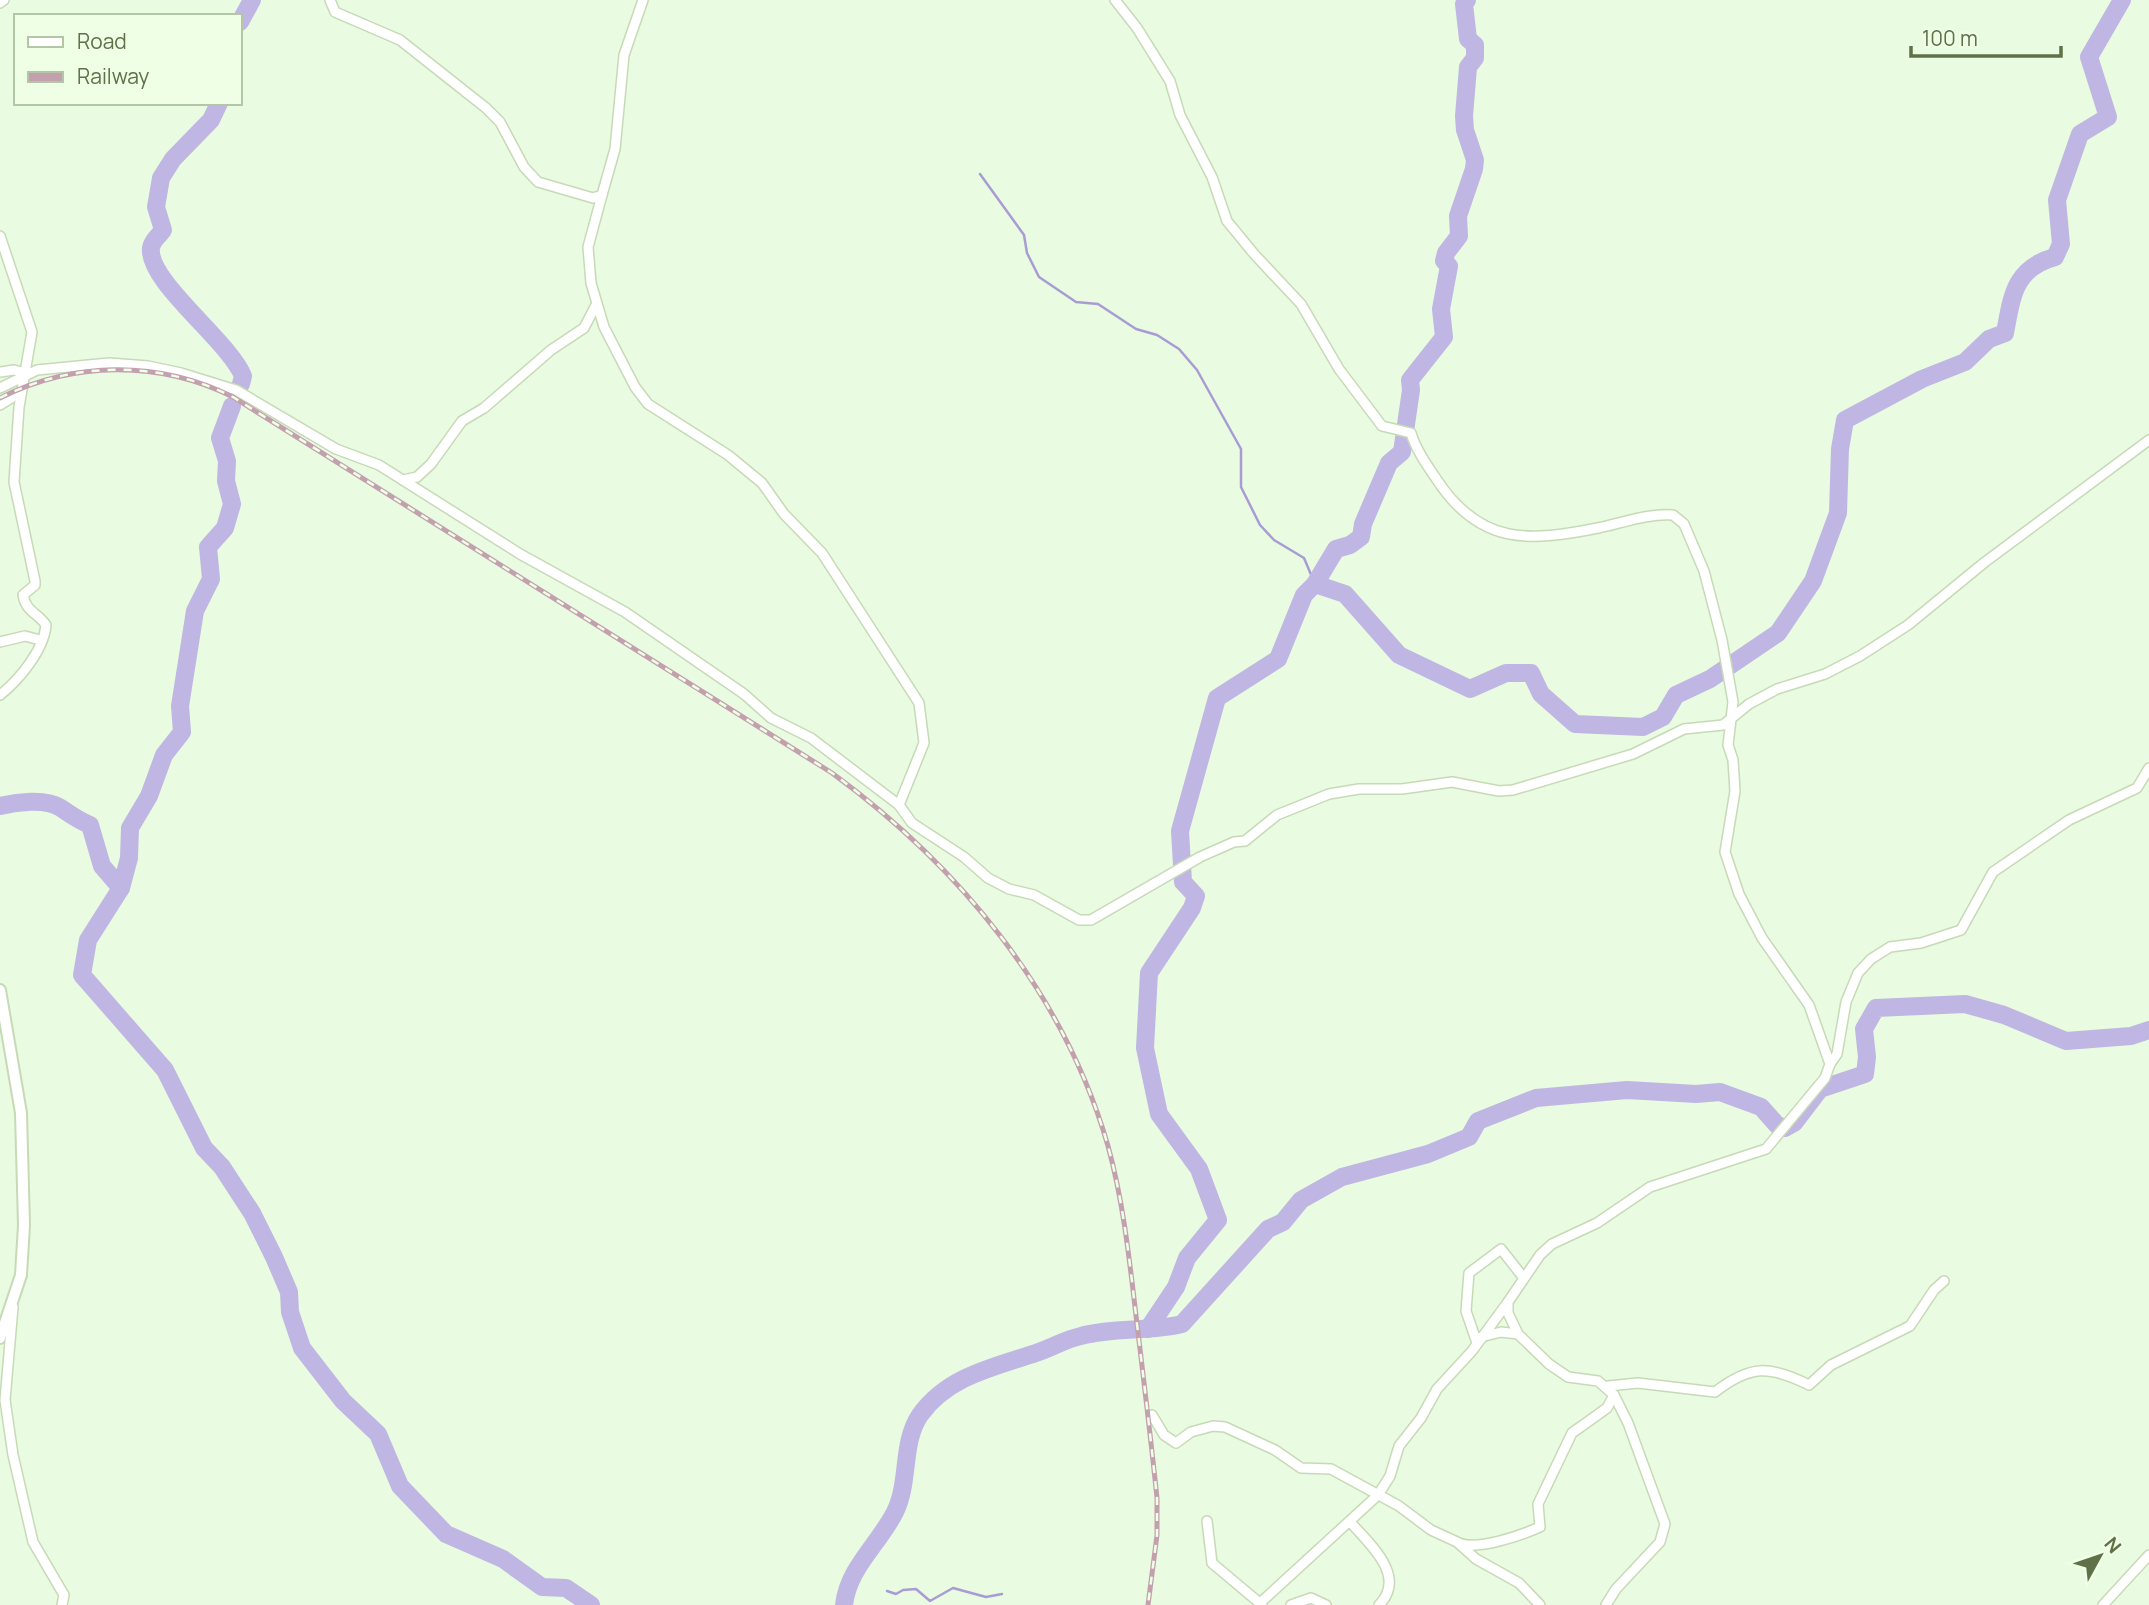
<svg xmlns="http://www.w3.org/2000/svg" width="2149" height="1605" viewBox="0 0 2149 1605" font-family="Manrope,sans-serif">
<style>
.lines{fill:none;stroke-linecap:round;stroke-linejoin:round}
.stream{stroke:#a99cd5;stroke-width:2.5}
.river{stroke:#bfb6e3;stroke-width:18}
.minor-casing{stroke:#c7dab7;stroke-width:12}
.tertiary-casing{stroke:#c7dab7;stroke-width:14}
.minor{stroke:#fff;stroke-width:9}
.tertiary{stroke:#fff;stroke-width:10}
.rail-casing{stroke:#c3a0ae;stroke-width:5}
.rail{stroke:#eeffe6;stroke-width:2.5;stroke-dasharray:8;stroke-linecap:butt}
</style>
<rect width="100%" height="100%" fill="#e9fbe0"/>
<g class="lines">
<g class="stream">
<polyline points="980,174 1024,235 1027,253 1039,277 1076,302 1098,304 1136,329 1157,335 1179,349 1197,370 1241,449 1241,487 1260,525 1274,540 1304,558 1315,584"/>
<polyline points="887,1591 896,1594 903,1590 916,1589 930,1601 953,1588 986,1597 1002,1594"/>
</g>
<g class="river">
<polyline points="240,22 252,0"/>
<path d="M219 103 211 120 173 159 161 178 156 207 163 230C159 236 152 240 151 248 147 281 228 340 243 376L241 384"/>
<polyline points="232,406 220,438 227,461 226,481 232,504 225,528 208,547 211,579 195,611 180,706 182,732 164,755 149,796 130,828 129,858 121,888 88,940 82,975 165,1070 204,1148 222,1167 252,1213 274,1257 289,1292 290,1312 302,1348 343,1401 378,1434 400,1486 446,1534 503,1559 542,1587 566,1588 591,1605"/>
<path d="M1315 584 1345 594 1399 655 1470 689 1506 673H1531L1541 694 1575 724 1643 727 1663 717 1676 695 1710 679 1778 633 1813 581 1838 513 1840 449 1845 420 1922 379 1965 362 1989 339 2005 333C2012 296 2014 268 2055 257L2061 244 2057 200 2080 134 2108 117 2089 57 2122 0"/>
<path d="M0 806C16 802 46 798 61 808 71 815 78 820 90 825L102 866 121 888"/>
<polyline points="1148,1329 1176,1287 1187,1258 1218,1220 1199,1169 1159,1114 1145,1048 1149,973 1192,908 1196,896 1183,882 1180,831 1217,698 1278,659 1304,595 1315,584 1336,549 1350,545 1361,537 1363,524 1389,463 1402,452 1411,390 1410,380 1444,337 1441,309 1449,266 1444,261 1446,253 1459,236 1458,216 1474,169 1475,160 1465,130 1464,116 1468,67 1475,58 1475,45 1468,39 1464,4 1467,0"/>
<path d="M844 1605C848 1568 879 1544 895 1512 910 1482 901 1443 920 1415 948 1376 994 1367 1036 1353 1051 1348 1066 1339 1081 1336 1114 1327 1149 1332 1182 1324L1268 1229 1283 1222 1301 1200 1342 1177 1428 1154 1469 1137 1478 1121 1536 1098 1627 1090 1696 1094 1720 1092 1761 1107 1777 1125 1785 1128 1794 1123 1820 1089 1865 1074 1867 1057 1864 1029 1876 1008 1965 1004 2004 1015 2066 1041 2131 1036 2149 1030"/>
</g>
<defs>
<g id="minor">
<polyline points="330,0 335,12 400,40 486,108 500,122 524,167 538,182 593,198 602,195 615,149 624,55 643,0"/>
<path d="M1115 0 1137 28 1170 81 1180 115 1212 177 1227 221 1255 255 1301 304 1339 369 1382 426 1411 433C1416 450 1427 465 1437 480 1480 545 1528 542 1598 528 1622 523 1649 513 1673 515L1684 524 1704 571 1722 640 1733 702 1728 745 1733 760 1735 791 1725 852 1739 894 1762 938 1809 1005 1830 1064 1825 1078 1766 1149 1650 1187 1597 1223 1552 1244 1540 1255 1508 1302V1313L1518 1334 1549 1364 1568 1377 1598 1381 1614 1395 1628 1423 1665 1524 1660 1542 1616 1589 1606 1605"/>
<polyline points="0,3 4,0"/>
<polyline points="602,195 588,247 591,283 604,327 635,387 648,404 728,455 762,483 784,514 822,553 919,703 924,743 899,805"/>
<path d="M0 236 32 332 19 407 14 482 35 581V585L23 595C26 612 38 613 46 625 44 650 19 680 0 695"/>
<polyline points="0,372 14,370 26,373"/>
<polyline points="0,388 37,370 109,363 148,366 181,373 236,390 336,449 379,465 520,554 625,612 744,694 771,718 811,738 899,805 912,823 964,857 988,878 1009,889 1034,895 1079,920 1091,920 1200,857 1234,842 1245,841 1277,815 1329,794 1359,789 1402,789 1452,782 1499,791 1513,790 1633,754 1684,729 1723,725 1749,704 1777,689 1825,674 1860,656 1908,625 1985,562 2149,440"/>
<polyline points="0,405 21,392"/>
<polyline points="403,480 417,477 431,464 462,421 484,408 551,350 584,328 596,305"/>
<polyline points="0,642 25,636 40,640"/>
<polyline points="1830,1064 1837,1054 1846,1002 1858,973 1871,959 1890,947 1921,943 1961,930 1993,872 2069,820 2137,788 2149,768"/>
<polyline points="13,1307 5,1400 13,1455 33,1542 64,1595 62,1605"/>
<polyline points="1481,1337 1501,1332 1518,1334"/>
<polyline points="1477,1343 1466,1311 1469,1273 1501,1249 1523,1277"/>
<path d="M1608 1386 1638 1383 1715 1392C1750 1365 1769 1365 1809 1385L1831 1365 1910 1326 1934 1290 1944 1281"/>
<polyline points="1152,1415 1164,1435 1176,1443 1191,1432 1213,1426 1225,1427 1275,1450 1301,1468 1331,1469 1399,1506 1431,1530 1457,1542 1476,1559 1519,1583 1540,1605"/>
<polyline points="1207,1521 1212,1563 1262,1605"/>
<path d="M1351 1523C1371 1545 1407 1577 1379 1605"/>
<path d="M1459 1543C1477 1551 1522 1535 1540 1527L1538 1504 1572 1433 1607 1408 1614 1395"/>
<polyline points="1260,1603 1378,1495 1390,1476 1399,1446 1421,1418 1437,1389 1472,1351 1508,1302"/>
<polyline points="1291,1605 1311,1598 1326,1605"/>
<polyline points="2103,1605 2149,1555"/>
</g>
<polyline id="tertiary" points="0,990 21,1113 24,1225 21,1275 0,1338"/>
</defs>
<use href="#minor" class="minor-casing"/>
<use href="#tertiary" class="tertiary-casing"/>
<use href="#minor" class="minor"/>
<use href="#tertiary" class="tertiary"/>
<defs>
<path id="rail" d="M0 398C73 361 159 360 233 397L832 773C959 866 1064 993 1108 1146 1124 1204 1130 1265 1137 1324 1144 1382 1151 1440 1157 1498V1535L1148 1605"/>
</defs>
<use href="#rail" class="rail-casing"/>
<use href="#rail" class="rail"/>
</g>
<rect x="14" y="14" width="228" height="91" fill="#eeffe6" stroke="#b5c6a7" stroke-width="2"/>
<rect x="28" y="37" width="35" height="10" fill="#ffffff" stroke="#b5c6a7" stroke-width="2"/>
<text x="77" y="49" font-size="21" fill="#607148">Road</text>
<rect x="28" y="72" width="35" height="10" fill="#c3a0ae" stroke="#b5c6a7" stroke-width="2"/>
<text x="77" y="84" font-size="21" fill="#607148">Railway</text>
<g transform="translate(2100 1556) rotate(50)" stroke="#eeffe6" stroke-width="5" paint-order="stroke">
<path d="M0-5L12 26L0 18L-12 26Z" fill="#607148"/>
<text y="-10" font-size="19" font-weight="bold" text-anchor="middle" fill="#607148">N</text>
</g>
<path d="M1911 46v10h150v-10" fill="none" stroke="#607148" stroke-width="3.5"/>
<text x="1922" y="46" font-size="21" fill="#607148" stroke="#eeffe6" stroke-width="5" paint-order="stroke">100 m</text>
</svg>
